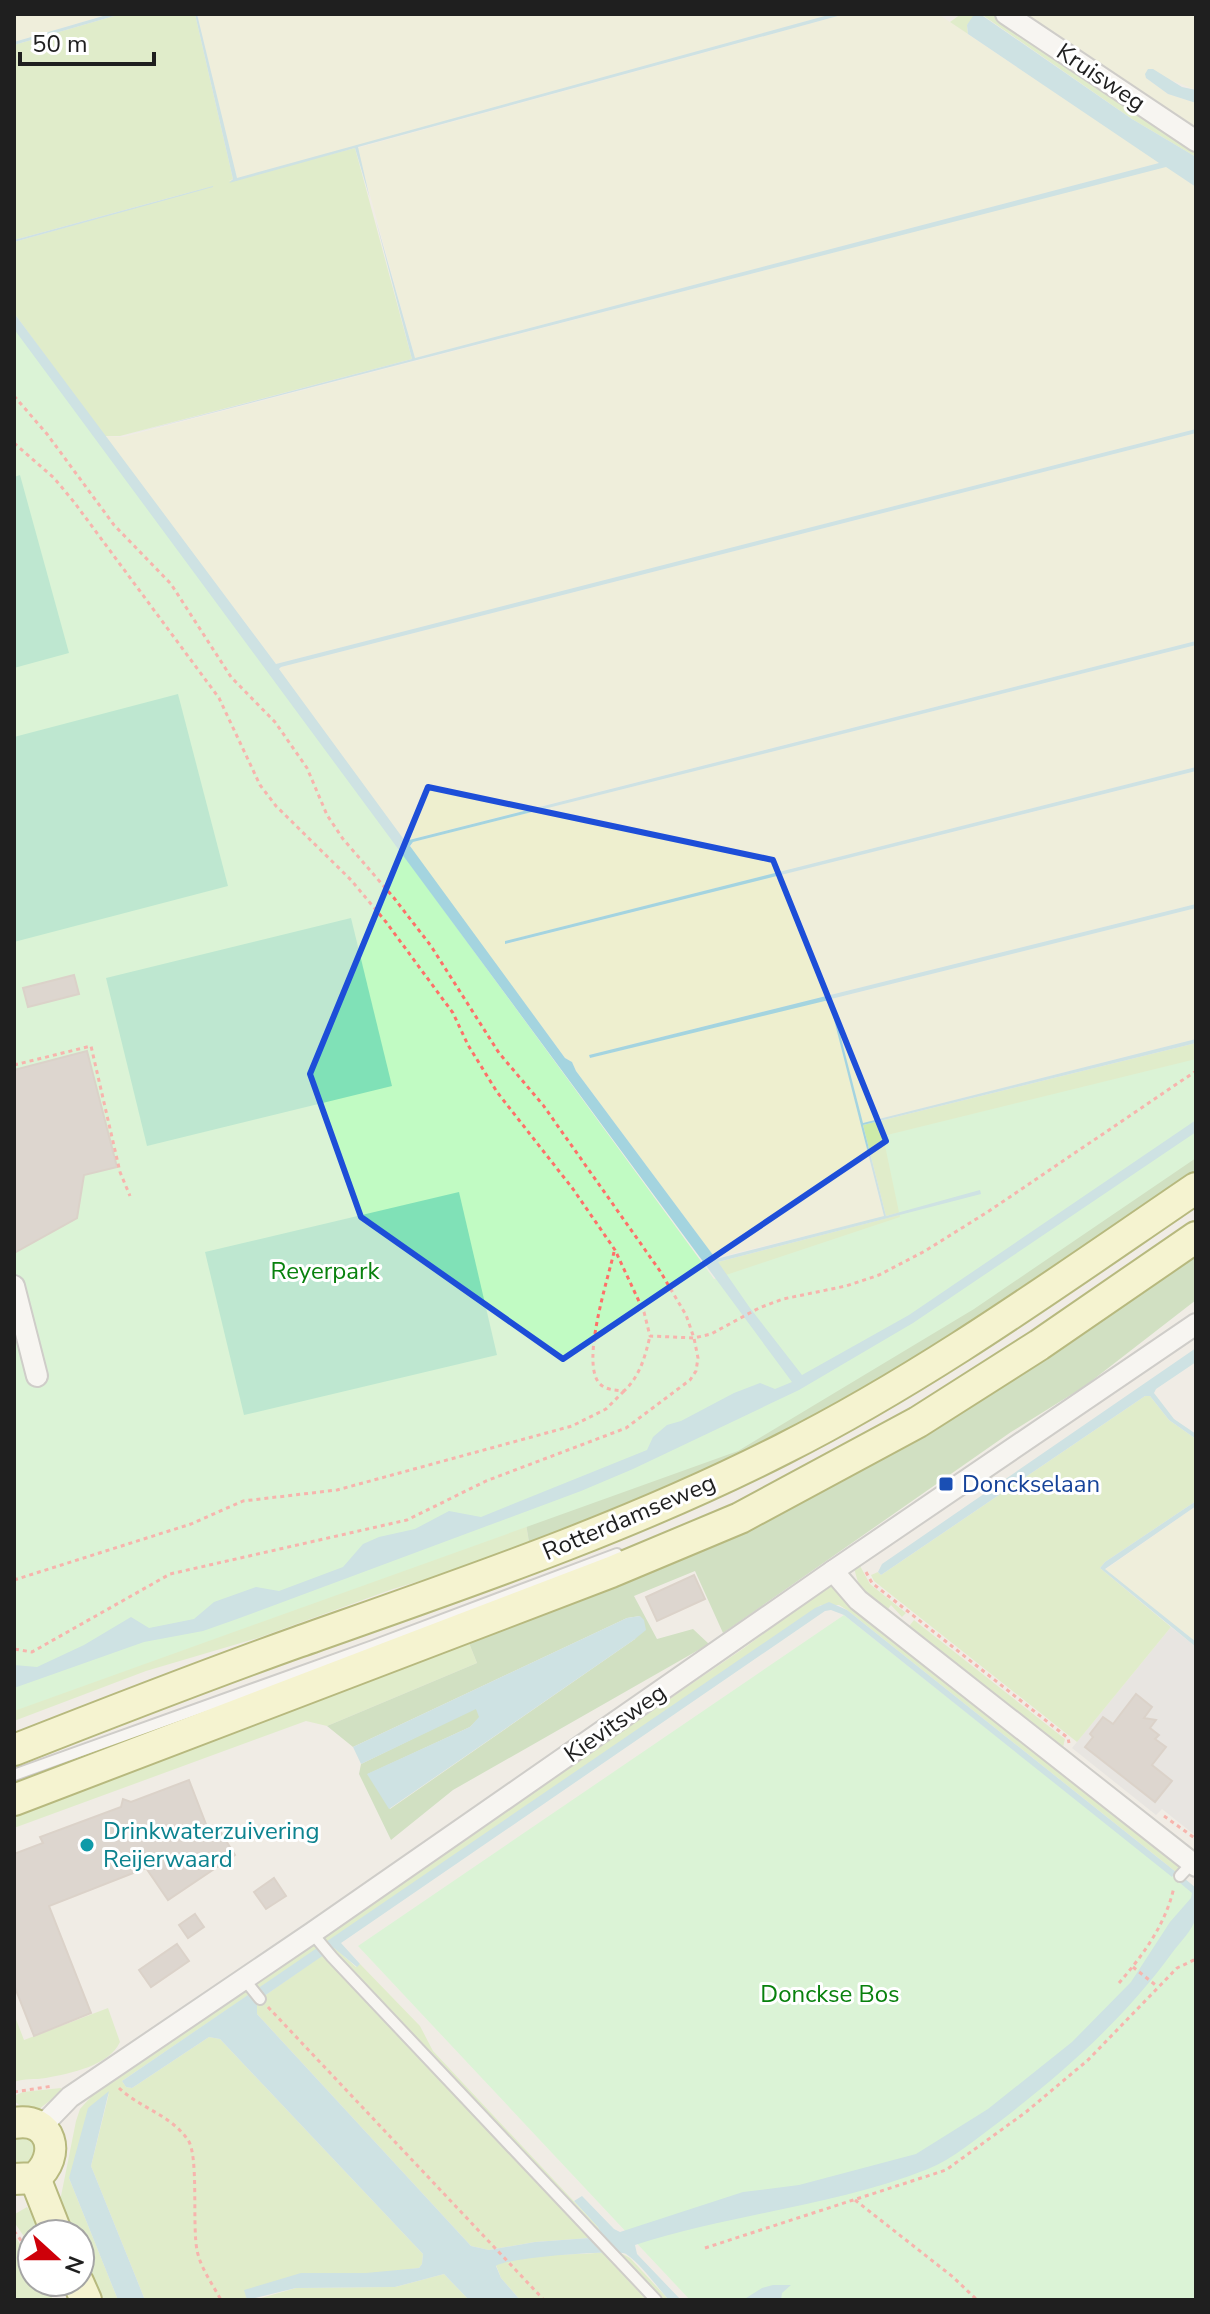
<svg xmlns="http://www.w3.org/2000/svg" width="1210" height="2314" viewBox="0 0 1210 2314" font-family="'Nunito Sans',sans-serif">
<style>
.residential{fill:#dddcdc}
.farmland{fill:#eeefcf}
.grass{fill:#cdeba9}
.forest{fill:#abd098}
.park{fill:#c1fbc3}
.pitch{fill:#80e1b7}
.water{fill:#a4d4df}
.building{fill:#c5bbb4;stroke:#c2b1a6;stroke-width:2}
.lines{fill:none;stroke-linecap:round;stroke-linejoin:round}
.lane-casing{stroke:#a6a6a6;stroke-width:14}
.street-casing{stroke:#a6a6a6;stroke-width:24}
.secondary-casing{stroke:#727a02;stroke-width:34}
.path{stroke:#fe7068;stroke-width:3;stroke-dasharray:4 4;stroke-linecap:butt}
.lane{stroke:#fff;stroke-width:10}
.street{stroke:#fff;stroke-width:20}
.secondary{stroke:#fbfbb7;stroke-width:30}
.marked{fill:none;stroke:#1d4ed8;stroke-width:6;stroke-linejoin:round}
.transit-dot{fill:#1a4fb4;stroke:#fff;stroke-width:3}
.culture-dot{fill:#0f9aa8;stroke:#fff;stroke-width:3}
.labels{text-anchor:middle;stroke-width:6;stroke-linejoin:round;paint-order:stroke}
.street-label{font-size:24px;fill:#1f1f1f;stroke:#fff}
.park-label{font-size:24px;fill:#08810d;stroke:#fff}
.transit-label{font-size:24px;fill:#164399;stroke:#fff;text-anchor:start}
.culture-label{font-size:24px;fill:#0d838f;stroke:#fff;text-anchor:start}
</style>
<rect width="100%" height="100%" fill="#f0ece5"/>
<polygon class="residential" points="1171,1627 1196,1647 1196,1836 1162,1809 1156,1815 1072,1748"/>
<g class="farmland">
<polygon points="14,14 110,14 14,42"/>
<polygon points="197,14 832,14 237,179"/>
<polygon points="845,14 938,14 1160,163 415,358 357,148"/>
<polygon points="1017,14 1196,14 1196,90 1171,80 1146,78 1168,94 1196,103 1196,132"/>
<polygon points="1166,166 1196,187 1196,429 594,583 276,664 104,436 123,437"/>
<polygon points="1196,433 1196,641 404,841 279,671 281,667"/>
<polygon points="1196,645 1196,767 505,941 506,944 1196,771 1196,904 589,1055 590,1058 829,999 884,1217 715,1258 576,1071 572,1062 565,1058 410,848 413,842"/>
<polygon points="1196,908 1196,1039 863,1123 831,999"/>
<polygon points="1196,1506 1196,1642 1105,1570"/>
</g>
<g class="grass">
<polygon points="121,14 195,14 233,179 229,181 355,148 412,359 120,436 104,436 14,313 14,242 213,186 14,240 14,45"/>
<polygon points="961,14 993,14 1132,108 1196,147 1196,157 1132,119 981,14 967,25 968,34 950,22"/>
<polygon points="1196,1043 1196,1067 954,1228 887,1266 859,1277 758,1306 754,1302 750,1308 718,1264 718,1262 980,1194 980,1192 1001,1191 1182,1068 897,1142 913,1209 886,1216 863,1125"/>
<polygon points="1145,1396 1150,1396 1169,1420 1196,1439 1196,1501 1105,1562 1100,1568 1171,1627 1077,1742 874,1581 871,1575 878,1572 881,1575"/>
<polygon points="524,1512 530,1548 393,1589 258,1638 146,1671 14,1721 14,1688"/>
<path d="M859 1564 870 1584 906 1613 902 1617 891 1605 886 1612C864 1595 861 1595 854 1568Z"/>
<polygon points="829,1585 1181,1863 1179,1870 1176,1872 847,1610 839,1605 821,1605 327,1942 323,1935 744,1648"/>
<polygon points="914,1620 1065,1739 1063,1747 1069,1751 1068,1755 907,1629"/>
<polygon points="467,1638 477,1663 327,1726 306,1721 14,1828 14,1812"/>
<polygon points="313,1942 319,1948 259,1988 255,1982"/>
<polygon points="334,1947 356,1967 360,1964 420,2026 433,2051 598,2227 604,2237 535,2242 489,2250 471,2246 257,2014 257,2001"/>
<polygon points="244,1989 250,1994 122,2081 126,2087 132,2088 209,2037 220,2039 423,2254 422,2264 419,2268 245,2290 247,2300 145,2300 91,2166 109,2093 69,2178 118,2300 90,2300 80,2271 80,2234 66,2234 54,2206 61,2196 76,2121 80,2109 96,2091"/>
<path d="M108 2008 120 2042C109 2066 71 2073 46 2078 35 2080 25 2078 14 2082V2014L24 2040Z"/>
<polygon points="61,2088 63,2091 35,2112 27,2111 14,2101 14,2096 23,2092"/>
<polygon points="14,2134 37,2141 32,2166 14,2167"/>
<polygon points="27,2207 44,2234 32,2234 32,2248 14,2222 15,2214"/>
<polygon points="14,2235 32,2262 32,2282 45,2282 53,2300 14,2300"/>
<polygon points="617,2251 630,2258 669,2300 663,2300"/>
<path d="M605 2252 651 2300H520L501 2278 496 2265C515 2252 578 2256 605 2252Z"/>
<polygon points="444,2274 469,2300 254,2300 296,2288 395,2287"/>
</g>
<g class="forest">
<polygon points="1196,1132 1196,1176 961,1335 762,1449 530,1548 524,1512"/>
<polygon points="1196,1245 1196,1300 1085,1386 1011,1432 723,1633 695,1571 634,1596 657,1639 693,1629 709,1644 453,1790 391,1840 359,1774 361,1764 476,1708 480,1717 470,1727 368,1774 390,1809 635,1639 640,1616 627,1618 353,1747 327,1726 477,1663 467,1638 662,1562"/>
</g>
<g class="park">
<polygon points="14,323 714,1279 900,1217 883,1136 1196,1059 1196,1158 974,1309 738,1451 14,1711"/>
<polygon points="844,1615 1196,1895 1196,2300 690,2300 358,1946"/>
</g>
<g class="pitch">
<polygon points="20,475 69,653 14,668 14,477"/>
<polygon points="178,694 228,886 14,942 14,737"/>
<polygon points="351,918 392,1086 147,1146 106,978"/>
<polygon points="459,1192 497,1355 244,1415 205,1252"/>
</g>
<g class="water">
<polygon points="110,14 121,14 14,45 14,42"/>
<polygon points="195,14 197,14 237,178 832,14 845,14 358,147 370,199 355,148 229,183 233,179"/>
<polygon points="980,14 1132,119 1196,157 1196,187 1166,167 122,436 412,359 375,217 415,358 1159,163 968,34 967,25 973,16"/>
<polygon points="1148,69 1153,69 1182,87 1196,90 1196,103 1168,94 1146,78 1145,74"/>
<polygon points="213,186 213,187 14,242 14,240"/>
<polygon points="14,313 276,664 1196,429 1196,433 281,667 279,669 405,841 1196,641 1196,645 413,842 410,846 565,1058 572,1062 576,1071 716,1259 884,1216 829,1000 590,1058 589,1055 1196,904 1196,908 831,999 863,1123 1196,1039 1196,1043 863,1125 886,1216 980,1190 981,1194 718,1262 750,1308 802,1375 909,1315 1196,1120 1196,1132 913,1323 799,1390 633,1469 581,1491 237,1619 203,1631 144,1642 14,1688 14,1665 37,1667 84,1645 131,1617 149,1628 194,1619 214,1602 256,1587 279,1591 343,1567 363,1544 379,1537 415,1529 449,1511 481,1517 647,1450 653,1437 667,1425 681,1421 734,1393 760,1383 775,1389 792,1382 14,329"/>
<polygon points="1196,767 1196,771 505,944 505,941"/>
<polygon points="1196,1348 1196,1362 1156,1389 1154,1393 1174,1419 1196,1434 1196,1439 1169,1420 1150,1396 1145,1396 881,1575 878,1572 882,1564"/>
<polygon points="1196,1501 1196,1506 1105,1569 1196,1642 1196,1647 1100,1568 1105,1562"/>
<path d="M829 1602 847 1610 1176 1872 1172 1877 844 1615 831 1610 825 1611 341 1943 360 1964 357 1967 334 1948 257 2001V2014L471 2246 489 2250 535 2242 603 2237 598 2227 574 2201 582 2196 614 2229 620 2232 743 2192 799 2185 916 2154 988 2109 1072 2042 1131 1982 1170 1922 1191 1898 1192 1893 1180 1883 1184 1878 1196 1888C1196 1897 1198 1910 1196 1918 1192 1931 1179 1943 1172 1953 1123 2020 1064 2072 999 2122 977 2138 953 2159 928 2169 834 2206 731 2214 635 2245L637 2254 681 2300H669C656 2286 642 2265 626 2254 617 2249 505 2258 496 2266L501 2278 520 2300H469L444 2274 395 2287 296 2288 247 2300 244 2290 301 2273H366L419 2268 422 2264 423 2254 220 2039 209 2037 132 2088 126 2087 122 2081 815 1608Z"/>
<polygon points="640,1616 644,1620 646,1630 635,1639 389,1809 367,1774 470,1727 479,1717 476,1709 361,1764 353,1747 627,1618"/>
<polygon points="109,2091 91,2166 145,2300 118,2300 69,2178 88,2108"/>
<polygon points="773,2285 791,2285 782,2293 781,2300 743,2300 762,2288"/>
</g>
<g class="building">
<polygon points="74,975 79,994 28,1007 23,988"/>
<polygon points="87,1051 117,1167 84,1175 77,1218 14,1253 14,1070"/>
<polygon points="694,1575 705,1599 657,1621 646,1597"/>
<polygon points="1136,1694 1152,1707 1144,1718 1156,1720 1150,1728 1159,1735 1155,1739 1166,1747 1152,1765 1172,1781 1155,1802 1085,1747 1093,1737 1090,1734 1103,1717 1113,1724"/>
<polygon points="189,1780 209,1832 218,1828 235,1855 168,1900 146,1868 49,1906 91,2013 34,2036 14,1985 14,1854 43,1843 40,1837 121,1807 123,1799 131,1802"/>
<polygon points="274,1878 286,1896 266,1909 254,1892"/>
<polygon points="195,1914 204,1927 188,1938 179,1925"/>
<polygon points="177,1944 189,1961 151,1987 139,1970"/>
</g>
<g class="lines">
<defs>
<g id="lane">
<polyline points="14,1775 373,1646 617,1554"/>
<polyline points="1180,1876 1192,1863"/>
<polyline points="312,1933 332,1957 656,2300"/>
<polyline points="244,1979 260,1999"/>
</g>
<g id="street">
<polyline points="1006,14 1196,141"/>
<polyline points="14,1286 37,1376"/>
<polyline points="833,1571 858,1600 1196,1866"/>
<polyline points="40,2128 70,2097 312,1933 833,1571 1196,1324"/>
</g>
<g id="secondary">
<path d="M14 1750C108 1713 203 1676 298 1642 462 1584 628 1528 783 1449 928 1376 1062 1279 1196 1188"/>
<polyline points="14,1800 611,1572 740,1518 918,1422 1039,1345 1196,1237"/>
<path d="M14 2123C52 2116 62 2156 35 2178L14 2179"/>
<polyline points="35,2178 57,2234"/>
<polyline points="78,2282 86,2300"/>
</g>
</defs>
<use href="#lane" class="lane-casing"/>
<use href="#street" class="street-casing"/>
<use href="#secondary" class="secondary-casing"/>
<g class="path">
<polyline points="14,396 47,434 114,525 171,584 231,677 275,722 307,768 327,815 343,839 394,898 431,946 499,1053 543,1105 660,1271 686,1315 694,1338 698,1358 696,1371 690,1380 626,1428 486,1481 407,1520 170,1574 32,1652 14,1649"/>
<polyline points="14,443 54,478 74,502 219,698 260,785 276,806 351,880 386,922 453,1013 468,1045 497,1092 573,1189 615,1250 644,1312 650,1336 694,1338 711,1334 759,1308 783,1299 846,1286 879,1275 925,1251 989,1211 1196,1071"/>
<polyline points="14,1065 91,1046 120,1172 130,1196"/>
<path d="M614 1252C608 1279 580 1364 600 1384 606 1390 615 1390 624 1391 640 1376 645 1357 650 1336"/>
<polyline points="866,1572 872,1583 1068,1738 1069,1743"/>
<polyline points="14,1580 191,1524 243,1501 337,1490 572,1426 606,1409 624,1391"/>
<polyline points="1164,1816 1196,1839"/>
<polyline points="1133,1967 1158,1987"/>
<path d="M1119 1983C1143 1955 1166 1924 1174 1887"/>
<polyline points="268,2007 544,2300"/>
<path d="M119 2088C140 2108 171 2115 188 2140 199 2156 192 2225 197 2250 200 2267 213 2285 221 2300"/>
<polyline points="14,2092 53,2086"/>
<polyline points="855,2200 953,2277 977,2300"/>
<polyline points="14,2231 32,2255"/>
<polyline points="705,2248 946,2170 1026,2112 1088,2060 1177,1968 1196,1959"/>
</g>
<use href="#lane" class="lane"/>
<use href="#street" class="street"/>
<use href="#secondary" class="secondary"/>
</g>
<path d="M0 0H1210V2314H0ZM428 787 773 860 886 1141 563 1359 361 1217 310 1074Z" fill="#f0ece5" fill-opacity=".55" fill-rule="evenodd"/>
<path class="marked" d="M428 787 773 860 886 1141 563 1359 361 1217 310 1074Z"/>
<rect class="transit-dot" x="938" y="1476" width="16" height="16" rx="4"/>
<circle class="culture-dot" cx="87" cy="1845" r="8"/>
<g class="labels">
<g class="street-label">
<text transform="translate(1101 77) rotate(34)" y="8">Kruisweg</text>
<text transform="translate(629 1517) rotate(-23)" y="8">Rotterdamseweg</text>
<text transform="translate(615 1723) rotate(-35)" y="8">Kievitsweg</text>
</g>
<g class="park-label">
<text x="325" y="1279">Reyerpark</text>
<text x="830" y="2002">Donckse Bos</text>
</g>
<g class="transit-label">
<text x="962" y="1492">Donckselaan</text>
</g>
<g class="culture-label">
<text x="103" y="1839">Drinkwaterzuivering<tspan x="103" dy="28">Reijerwaard</tspan></text>
</g>
</g>
<rect width="1210" height="2314" fill="none" stroke="#1f1f1f" stroke-width="32"/>
<g transform="translate(56 2258) rotate(111)"><circle r="38" fill="#ffffff" stroke="#a5a5a5" stroke-width="2"/>
<path d="M0-6L14 30L0 20L-14 30Z" fill="#ce0009"/>
<text y="-12" font-size="22" font-weight="bold" text-anchor="middle" fill="#1f1f1f">N</text>
</g>
<path d="M20 52v12h134v-12" fill="none" stroke="#1f1f1f" stroke-width="4"/>
<text x="32" y="52" font-size="24" fill="#1f1f1f" stroke="#ffffff" stroke-width="6" paint-order="stroke">50 m</text>
</svg>
